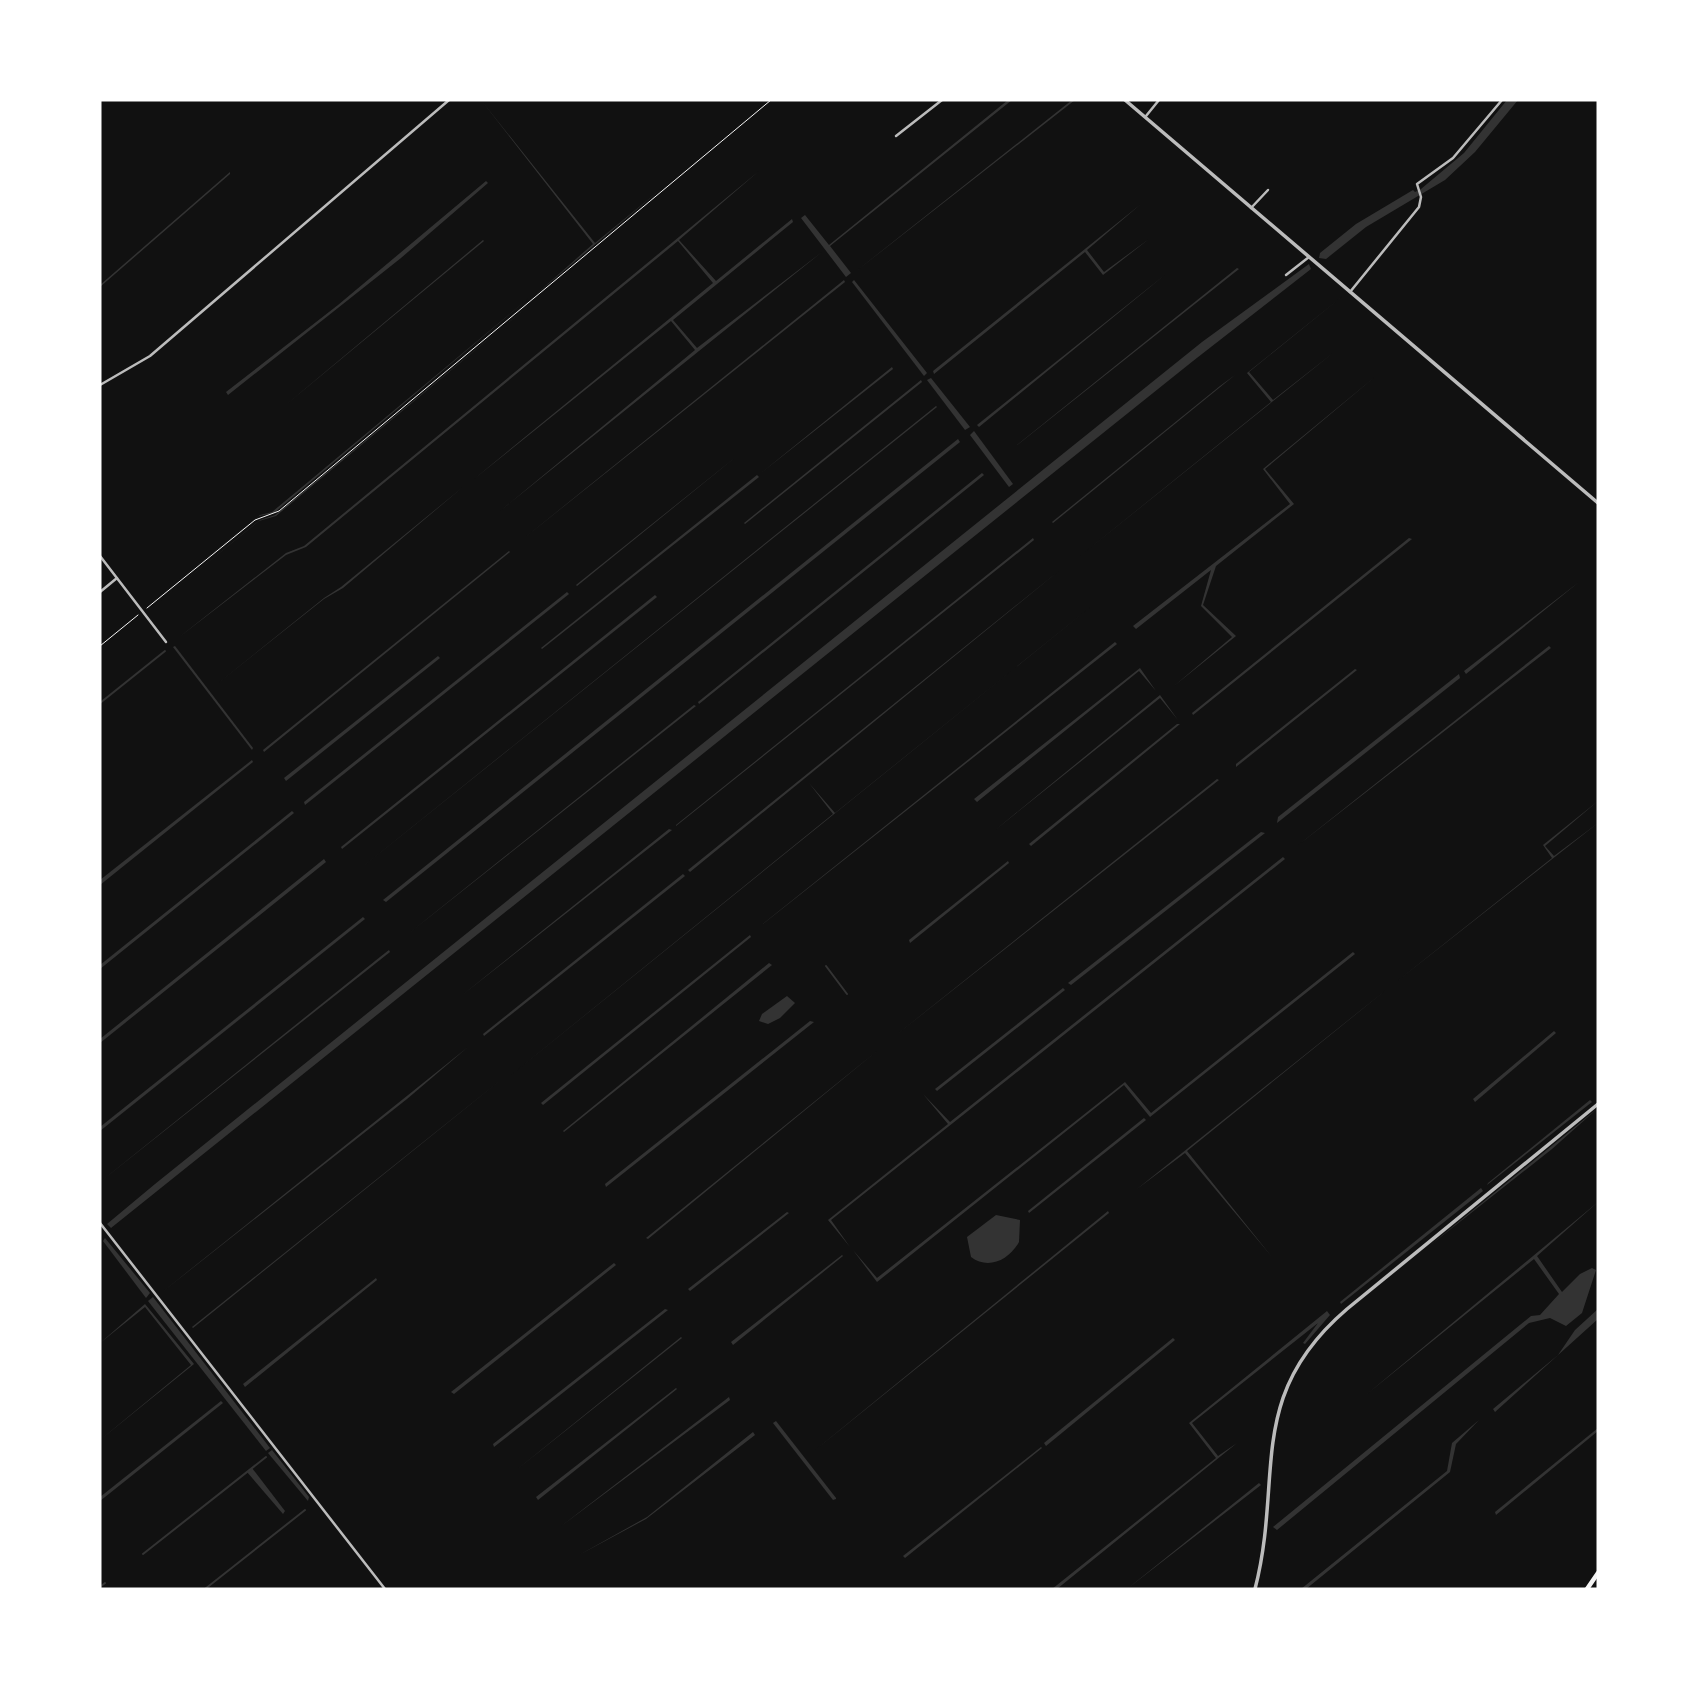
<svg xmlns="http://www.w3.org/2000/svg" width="1698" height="1689" viewBox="0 0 1698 1689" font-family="Barlow,sans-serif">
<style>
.water{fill:#333}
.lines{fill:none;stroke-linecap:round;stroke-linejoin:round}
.stream{stroke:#333;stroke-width:2}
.path{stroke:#f5f5f5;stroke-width:1}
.minor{stroke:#bcbcbc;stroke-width:2.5}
.tertiary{stroke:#bcbcbc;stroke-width:3.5}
.motorway{stroke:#f5f5f5;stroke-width:4.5}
</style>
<rect width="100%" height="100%" fill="#111"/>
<g class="water">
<polygon points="481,100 595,243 661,189 534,296 593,244"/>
<polygon points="1008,100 1012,100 830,246 851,273 846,277 801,218 805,215 829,245"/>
<polygon points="1072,100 1075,100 855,272"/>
<polygon points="1507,100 1518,100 1475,152 1445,180 1366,227 1326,259 1319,258 1320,253 1356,224 1413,190 1415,192 1421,189 1464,153"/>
<polygon points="759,171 679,240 716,281 792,219 793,222 673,320 697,348 822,252 500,511 695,350 671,321 474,479 713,283 678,241 306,547 286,555 178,638 286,553 304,546"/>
<polygon points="230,172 230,174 100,287 100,285"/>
<polygon points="486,181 488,183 401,258 228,395 226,392 338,305"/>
<polygon points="1141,204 1087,250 1104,272 1149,239 1103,275 1085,252 934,374 933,371"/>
<polygon points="483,240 484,241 282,408"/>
<polygon points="1309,264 1311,269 1193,361 111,1228 107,1224 155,1184 1202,342"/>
<polygon points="1237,268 1239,269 1002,457"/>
<polygon points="1166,274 979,427 977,425"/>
<polygon points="844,280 845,282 523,539"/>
<polygon points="854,280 927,373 924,376 852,282"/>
<polygon points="1344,295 1249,372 1273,400 1333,353 1080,556 1271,402 1247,373"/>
<polygon points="530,297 274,513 259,516 147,605 260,515 272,512"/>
<polygon points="532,303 276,516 259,521 150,609 260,520 275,515"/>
<polygon points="892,367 893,369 761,473"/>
<polygon points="1235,375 1053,523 1052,522 1220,386"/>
<polygon points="1376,376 1265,469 1294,504 1216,566 1203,605 1236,636 1174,686 1232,637 1201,606 1211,570 1136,629 1133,626 1290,504 1263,469"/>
<polygon points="931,378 970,427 965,430 927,380"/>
<polygon points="921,380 922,382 745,524 744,523"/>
<polygon points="936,406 937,407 361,868"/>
<polygon points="974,431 1013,484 1009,487 970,435"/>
<polygon points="958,439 960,442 386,902 383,900"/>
<polygon points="737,456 577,586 576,585"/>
<polygon points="982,473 984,475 699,704 698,702"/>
<polygon points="757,475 759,477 542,649 541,648"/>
<polygon points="463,487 343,588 324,599 217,684 324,598 341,587"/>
<polygon points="1033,538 1034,540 676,826 676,825"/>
<polygon points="1409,538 1412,539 1193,715 1192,713"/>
<polygon points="509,551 510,552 264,752 263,750"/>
<polygon points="1060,570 690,872 688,870"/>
<polygon points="1579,582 1466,674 1464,671"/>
<polygon points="567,592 569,594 305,805 304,802"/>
<polygon points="655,595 657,597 342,849 341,847"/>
<polygon points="1093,605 511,1075 833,814 809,783 835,813"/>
<polygon points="1115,642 1117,644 759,927"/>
<polygon points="175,646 253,748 252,750 173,647"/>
<polygon points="1549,646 1551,648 1297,846"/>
<polygon points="438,656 440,658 286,781 284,778"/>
<polygon points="1140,668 1156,691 1139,671 977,802 974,799"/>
<polygon points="1355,669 1357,670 1236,767 1236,764"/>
<polygon points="1459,674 1460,678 1277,823 1278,817"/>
<polygon points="1160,695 1178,720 1160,698 994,831"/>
<polygon points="694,705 696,706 408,934"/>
<polygon points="1177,724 1180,724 1031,846 1029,844"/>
<polygon points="252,760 253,762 100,885 100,880"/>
<polygon points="1217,779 1219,780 896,1035"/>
<polygon points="1598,801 1545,846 1554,856 1598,823 1396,982 1552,858 1543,845"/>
<polygon points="292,811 294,813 100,969 100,965"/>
<polygon points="669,829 672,830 461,996"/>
<polygon points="1261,832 1265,833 1071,985 1068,983"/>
<polygon points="1283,857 1285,859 831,1220 850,1247 828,1220 948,1124 923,1094 950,1122"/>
<polygon points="324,859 326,862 100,1043 100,1039"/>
<polygon points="1008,861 1009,863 910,943 909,940"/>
<polygon points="683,874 685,876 484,1036 483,1034"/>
<polygon points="363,917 365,919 100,1131 100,1127"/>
<polygon points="750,935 751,937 543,1105 541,1103"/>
<polygon points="389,950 390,952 100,1182 380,957"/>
<polygon points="1353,952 1355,954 1150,1117 1124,1085 877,1282 853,1250 877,1278 1125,1082 1151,1113"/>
<polygon points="769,963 772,965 564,1132 563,1131"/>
<polygon points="1063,988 1065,990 937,1091 935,1089"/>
<polygon points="1386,990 1187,1151 1272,1257 1185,1153 1137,1189"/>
<polygon points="787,996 795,1003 780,1018 768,1024 759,1021 762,1014"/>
<polygon points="810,1021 814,1022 606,1187 605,1184"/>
<polygon points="1554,1031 1556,1033 1475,1102 1473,1099"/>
<polygon points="468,1047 407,1099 161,1293"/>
<polygon points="877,1051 648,1239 646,1238"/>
<polygon points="502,1079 193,1328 192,1327"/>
<polygon points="1590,1100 1592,1102 1487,1185 1488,1183"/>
<polygon points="1598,1108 1552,1149 1428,1247"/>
<polygon points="1144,1118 1146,1120 1029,1213 1028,1211"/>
<polygon points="1481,1188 1483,1191 1341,1304 1340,1302"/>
<polygon points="1598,1202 1537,1256 1562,1292 1580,1274 1592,1268 1596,1270 1582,1313 1566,1326 1550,1318 1529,1323 1277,1530 1273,1527 1531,1316 1540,1315 1559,1294 1534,1259 1367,1394"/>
<polygon points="1108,1211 1109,1213 814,1451"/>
<polygon points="787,1212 789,1213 690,1291 688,1289"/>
<path d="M996 1215 1020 1220 1019 1242C1009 1260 988 1270 971 1257L967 1237Z"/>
<polygon points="105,1238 150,1293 146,1298 103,1241"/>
<polygon points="842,1255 843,1256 733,1345 731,1342"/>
<polygon points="614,1263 616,1265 454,1394 451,1392"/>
<polygon points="376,1278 377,1280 245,1387 243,1384"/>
<polygon points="153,1297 270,1448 266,1451 148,1301"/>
<polygon points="145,1304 194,1364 100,1440 191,1365 145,1307 100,1343"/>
<polygon points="665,1309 668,1310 494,1447 493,1444"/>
<polygon points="1598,1309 1598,1319 1495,1412 1493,1409 1558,1355 1575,1330"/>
<polygon points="1327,1311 1330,1315 1305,1344 1303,1343 1318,1323 1192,1423 1218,1456 1237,1443 1057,1589 1052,1589 1216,1458 1189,1423"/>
<polygon points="681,1337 682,1338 515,1471"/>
<polygon points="1173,1338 1175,1340 1046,1446 1044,1443"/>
<polygon points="676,1388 677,1389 538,1500 536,1497"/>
<polygon points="729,1397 730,1400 560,1527"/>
<polygon points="221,1401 223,1403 100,1501 100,1497"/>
<polygon points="1479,1420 1456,1444 1450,1472 1306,1589 1301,1589 1447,1471 1452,1443"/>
<polygon points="776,1421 836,1498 836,1499 833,1500 773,1423"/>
<polygon points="1598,1428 1598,1431 1496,1515 1495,1512"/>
<polygon points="753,1432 755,1435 646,1519 579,1555 647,1517"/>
<polygon points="1041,1447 1042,1448 905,1558 903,1556"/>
<polygon points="272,1450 309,1497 308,1501 268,1453"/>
<polygon points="252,1468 285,1511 283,1514 247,1472"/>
<polygon points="1259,1483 1261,1485 1127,1589"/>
</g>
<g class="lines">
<g class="stream">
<polyline points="100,703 165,651"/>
<polyline points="826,966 847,994"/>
<polyline points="143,1554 266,1457"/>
<polyline points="100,1587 105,1583"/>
<polyline points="205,1589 305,1510"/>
</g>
<g class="path">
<polyline points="147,608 255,520 279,511 771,100"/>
<polyline points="100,646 138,615"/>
</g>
<g class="minor">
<polyline points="1146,116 1159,100"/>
<polyline points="896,136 942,100"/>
<polyline points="1251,208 1268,190"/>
<polyline points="1286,275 1309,257"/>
<polyline points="1350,292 1419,207 1421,197 1417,184 1453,158 1502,100"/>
<polyline points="100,385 150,356 449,100"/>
<polyline points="100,556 166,642"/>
<polyline points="100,592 117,578"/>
<polyline points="100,1223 385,1589"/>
</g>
<g class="tertiary">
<polyline points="1125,100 1598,503"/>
<path d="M1255 1589C1284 1477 1244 1397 1347 1309L1598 1104"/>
</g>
<polyline class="motorway" points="1587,1589 1598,1573"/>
</g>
<rect width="1698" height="1689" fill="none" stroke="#ffffff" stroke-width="203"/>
</svg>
